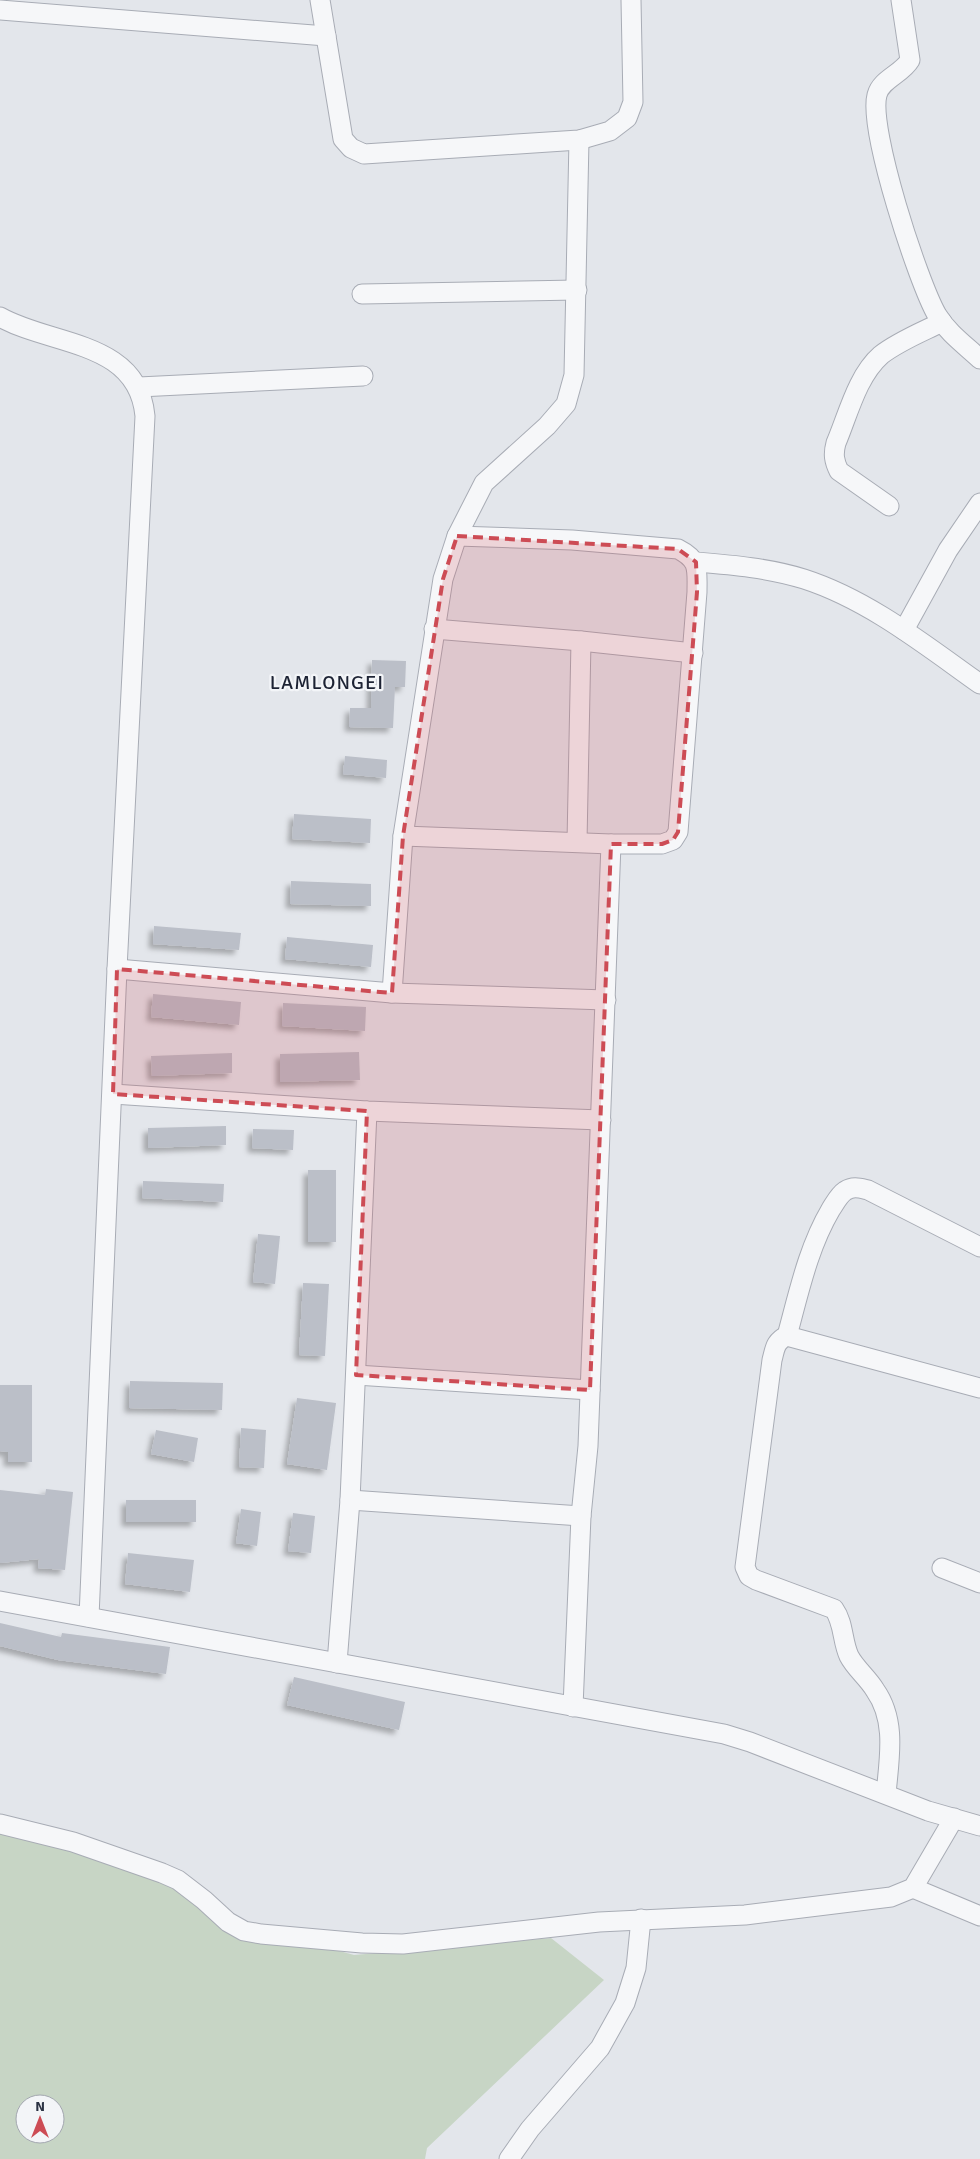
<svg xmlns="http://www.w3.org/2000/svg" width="980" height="2159" viewBox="0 0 980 2159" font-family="Signika,sans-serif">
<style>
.green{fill:#c7d5c5;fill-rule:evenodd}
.building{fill:#bbbfc8;filter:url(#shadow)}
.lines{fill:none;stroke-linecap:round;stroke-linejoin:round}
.minor-casing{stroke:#a8acb5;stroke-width:21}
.minor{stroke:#f6f7f9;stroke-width:19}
.marked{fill:#cd4c55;fill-opacity:0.2;stroke:#cd4c55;stroke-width:4;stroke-dasharray:10 6;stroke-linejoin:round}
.labels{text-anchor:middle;stroke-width:4.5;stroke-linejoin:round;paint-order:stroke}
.quarter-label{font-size:20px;letter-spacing:1px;fill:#1d2334;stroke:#f3f5f8}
</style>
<defs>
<filter id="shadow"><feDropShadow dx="-4.5" dy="4.5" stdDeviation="2.5" flood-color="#0004"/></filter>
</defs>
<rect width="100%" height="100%" fill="#e3e6eb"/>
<path class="green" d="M0 1829 86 1840 241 1924 354 1955 551 1938 604 1980 427 2148 425 2159H0ZM25 2104H55V2134H25Z"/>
<g class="building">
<polygon points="372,660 406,661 405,687 395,687 393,728 349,727 350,708 371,708"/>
<polygon points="345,756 387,760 386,778 343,774"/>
<polygon points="294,814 371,819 370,843 292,839"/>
<polygon points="291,881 371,884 371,906 290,904"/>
<polygon points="154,926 241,933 239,950 153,944"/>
<polygon points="287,937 373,945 371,967 285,959"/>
<polygon points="153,994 241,1002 239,1025 151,1017"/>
<polygon points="283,1003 366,1007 365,1031 282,1026"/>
<polygon points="359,1052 360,1080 280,1082 280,1054"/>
<polygon points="232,1053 232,1073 152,1076 151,1056"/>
<polygon points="226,1126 226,1145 148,1148 148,1128"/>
<polygon points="253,1129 294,1130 293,1150 252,1148"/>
<rect x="308" y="1170" width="28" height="72"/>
<polygon points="143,1181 224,1184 223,1202 142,1198"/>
<polygon points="258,1234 280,1236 275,1284 253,1282"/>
<polygon points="303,1283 329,1284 325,1356 299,1355"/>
<polygon points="130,1381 223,1383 222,1410 129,1408"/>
<polygon points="0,1385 32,1385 32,1462 8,1462 8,1452 0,1451"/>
<polygon points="297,1398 336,1403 327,1470 287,1464"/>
<polygon points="241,1428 266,1430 264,1468 239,1467"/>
<polygon points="156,1430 198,1438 194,1462 151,1454"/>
<polygon points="46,1489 73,1492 65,1570 38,1568 39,1559 0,1563 0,1490 45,1495"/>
<rect x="126" y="1500" width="70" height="22"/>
<polygon points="241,1509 261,1512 257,1546 236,1543"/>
<polygon points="293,1513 315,1516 311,1553 288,1551"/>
<polygon points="128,1553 194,1560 190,1592 125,1584"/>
<polygon points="0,1623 61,1637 62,1633 170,1647 166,1674 58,1660 0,1646"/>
<polygon points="294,1677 405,1702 399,1730 287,1705"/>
</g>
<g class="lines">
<defs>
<g id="minor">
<polyline points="320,0 343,139 351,148 364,154 579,140 610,131 627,118 633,102 631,0"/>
<path d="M901 0 910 60C902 74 881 79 877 95 868 129 918 282 937 315 948 333 965 345 980 359"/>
<polyline points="0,10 326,36"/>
<polyline points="362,294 577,290"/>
<path d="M0 317C51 346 138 340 145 416L117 969 89 1617"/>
<polyline points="139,387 363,376"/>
<path d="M889 506 839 471C834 461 833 454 836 443 848 415 857 376 881 355 899 341 922 332 942 322"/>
<path d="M696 562C732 565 769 568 804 579 869 600 925 645 980 684"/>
<polyline points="434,629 581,641 693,653"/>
<polyline points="904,630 948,550 980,503"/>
<path d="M403 836 611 844H662L673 840 678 832 697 592C697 570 700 560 678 549L572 540 457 536"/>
<polyline points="577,842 581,641"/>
<polyline points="117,969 392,993 606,1000"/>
<polyline points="392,993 403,836 443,579 457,536 484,483 547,426 566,404 574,375 579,140"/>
<polyline points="113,1094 367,1111 601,1120"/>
<path d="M787 1336C799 1292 808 1248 831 1209 835 1203 839 1195 845 1191 853 1186 859 1188 868 1190L980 1247"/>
<polyline points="356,1375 590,1390"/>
<polyline points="350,1500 581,1516"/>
<polyline points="942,1568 980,1583"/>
<polyline points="0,1601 724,1734 750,1742 928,1811 980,1826"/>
<polyline points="337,1663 350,1500 367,1111"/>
<polyline points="573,1707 581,1516 588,1446 611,844"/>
<path d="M886 1794C889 1759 897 1721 875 1690 868 1678 855 1668 849 1656 842 1641 844 1623 834 1609L756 1580 749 1576 745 1567 772 1360C775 1349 775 1341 787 1336L980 1388"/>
<polyline points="0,1824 73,1842 162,1873 178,1880 204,1900 228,1922 244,1931 261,1934 362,1943 403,1944 599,1922 745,1915 891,1897 913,1888 954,1818"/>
<polyline points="913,1888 980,1916"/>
<polyline points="509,2159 530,2129 600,2048 625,2003 636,1968 641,1919"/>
</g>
</defs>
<use href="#minor" class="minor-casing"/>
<use href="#minor" class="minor"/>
</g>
<path class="marked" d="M457 536 678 549 696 562 697 592 678 832 673 840 662 844H611L590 1390 356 1375 367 1111 113 1094 117 969 392 993 403 836 443 579Z"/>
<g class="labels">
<g class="quarter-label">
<text x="327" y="689">LAMLONGEI</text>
</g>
</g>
<g transform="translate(40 2119)"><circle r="24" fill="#f3f5f8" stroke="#a3a7b0"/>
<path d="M0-4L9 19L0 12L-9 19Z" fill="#cd4c55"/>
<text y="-8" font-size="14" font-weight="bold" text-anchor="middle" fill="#2b3243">N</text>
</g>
</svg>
